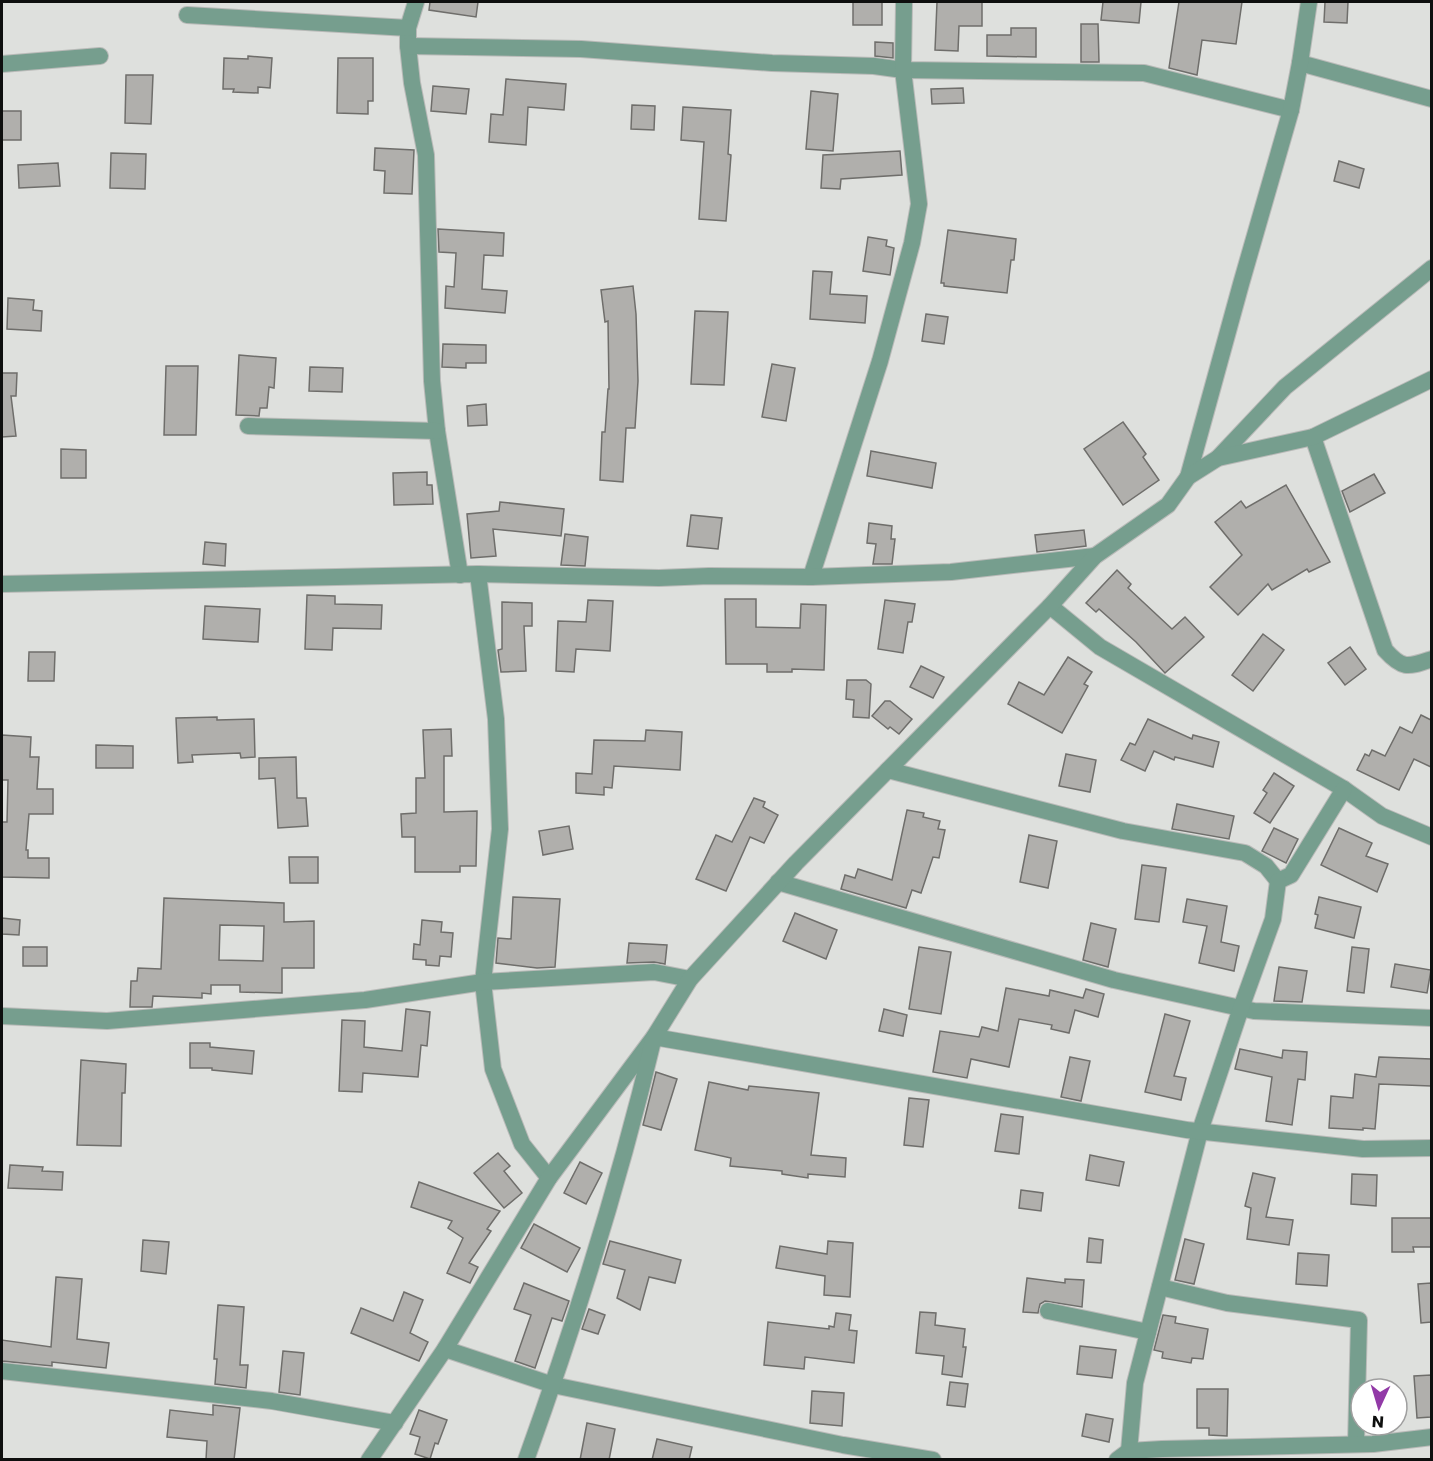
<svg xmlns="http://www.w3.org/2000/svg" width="1433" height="1461" viewBox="0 0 1433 1461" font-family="Poppins,sans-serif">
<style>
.building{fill:#b0afac;stroke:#6f6e6b;stroke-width:1.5;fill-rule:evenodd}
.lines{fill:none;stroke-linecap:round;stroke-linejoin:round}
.minor-casing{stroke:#b9bab8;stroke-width:18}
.minor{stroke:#769e8e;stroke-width:16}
</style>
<rect width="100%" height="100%" fill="#dee0dd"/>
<g class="building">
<polygon points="430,2 478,2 476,17 429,10"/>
<rect x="853" y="2" width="29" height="23"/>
<polygon points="937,2 982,2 982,26 959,26 958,51 935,50"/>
<polygon points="1103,2 1141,2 1139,23 1101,20"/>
<polygon points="1179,2 1242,2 1236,44 1202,40 1197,75 1169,68"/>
<polygon points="1325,2 1348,2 1347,23 1324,22"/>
<polygon points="1081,24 1098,24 1099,62 1081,62"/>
<polygon points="1011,28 1036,28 1036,57 987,56 987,35 1011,35"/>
<polygon points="875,42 893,43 893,58 875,56"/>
<polygon points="248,56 272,58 270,88 258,87 258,93 233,92 234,89 223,89 224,58 248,59"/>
<polygon points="338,58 373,58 373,101 368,101 368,114 337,113"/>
<polygon points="126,75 153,75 151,124 125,123"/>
<polygon points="506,79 566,84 564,110 528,107 526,145 489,142 491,114 503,115"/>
<polygon points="433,86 469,89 466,114 431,111"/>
<polygon points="963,88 964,103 932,104 931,89"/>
<polygon points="811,91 838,94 833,151 806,149"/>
<polygon points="632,105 655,106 654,130 631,129"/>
<polygon points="683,107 731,110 728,154 731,155 726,221 699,219 704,142 681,140"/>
<rect x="2" y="111" width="19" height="29"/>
<polygon points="375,148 414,150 412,194 384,193 385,171 374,170"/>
<polygon points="900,151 902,175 841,179 840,189 821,188 823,155"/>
<polygon points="111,153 146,154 145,189 110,188"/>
<polygon points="1339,161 1364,169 1359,188 1334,181"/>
<polygon points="58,163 60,186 19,188 18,165"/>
<polygon points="438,229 504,233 503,256 484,255 482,289 507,291 505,313 445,308 446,286 454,287 456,253 439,252"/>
<polygon points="948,230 1016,239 1014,260 1011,260 1007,293 944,286 944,283 941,283"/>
<polygon points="868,237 887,240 886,246 894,248 890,275 863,271"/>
<polygon points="813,271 832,272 830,294 867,296 865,323 810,319"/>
<polygon points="633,286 636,314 638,381 635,428 626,428 623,482 600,480 602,432 605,432 608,389 609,389 608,321 605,322 601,290"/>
<polygon points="8,298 34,300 33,310 42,311 41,331 7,329"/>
<polygon points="695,311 728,312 724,385 691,384"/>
<polygon points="926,314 948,317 944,344 922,341"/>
<polygon points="443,344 486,345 486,363 466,363 466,368 442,367"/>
<polygon points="239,355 276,358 274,388 269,387 267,408 260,408 259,416 236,415"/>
<polygon points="772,364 795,368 786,421 762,417"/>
<polygon points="166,366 198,366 196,435 164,435"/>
<polygon points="310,367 343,368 342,392 309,391"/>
<polygon points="2,373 17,373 16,396 11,396 16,436 2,437"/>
<polygon points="486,404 487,425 468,426 467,406"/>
<polygon points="1123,422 1146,454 1143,457 1159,480 1123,505 1084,449"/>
<polygon points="61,449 86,450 86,478 61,478"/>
<polygon points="871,451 936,463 932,488 867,476"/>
<polygon points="427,472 427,485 432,485 433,504 394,505 393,473"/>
<polygon points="1374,474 1385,493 1350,512 1342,491"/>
<polygon points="1286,485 1330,562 1309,572 1307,569 1272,590 1268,584 1238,615 1210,587 1242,555 1215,522 1241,501 1246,508"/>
<polygon points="500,502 564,509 561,536 493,529 496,556 471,558 467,514 499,511"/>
<polygon points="691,515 722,518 718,549 687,546"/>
<polygon points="869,523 892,526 891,539 895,539 892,564 873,564 876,544 867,543"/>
<polygon points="1084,530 1086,546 1037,552 1035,535"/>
<polygon points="565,534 588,537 585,566 561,565"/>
<polygon points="205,542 226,544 225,566 203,564"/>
<polygon points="1117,570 1131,584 1128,588 1172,629 1185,617 1204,637 1165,673 1136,642 1099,609 1096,612 1086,603"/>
<polygon points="307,595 335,596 335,604 382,605 381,629 333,628 332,650 305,649"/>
<polygon points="725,599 756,599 756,627 800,628 801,604 826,605 824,670 792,669 792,672 767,672 767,664 726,664"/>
<polygon points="588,600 613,601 610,651 576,649 574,672 556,671 558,621 586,622"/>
<polygon points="885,600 915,604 912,622 908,622 903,653 878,649"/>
<polygon points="502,602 532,603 532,626 524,626 526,671 501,672 498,650 502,649"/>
<polygon points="205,606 260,609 258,642 203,639"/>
<polygon points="1263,634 1284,650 1253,691 1232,675"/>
<polygon points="1350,647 1366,669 1345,685 1328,663"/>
<polygon points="29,652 55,652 54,681 28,681"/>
<polygon points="1068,657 1092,672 1084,684 1088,686 1062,733 1008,704 1019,682 1044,695"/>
<polygon points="921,666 944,677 933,698 910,687"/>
<polygon points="847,680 866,680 871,684 869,718 853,717 854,700 846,699"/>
<polygon points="885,701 890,701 912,719 899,734 890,727 888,729 872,716"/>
<polygon points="1421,715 1431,720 1431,767 1414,759 1399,790 1357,770 1365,754 1369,756 1372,750 1385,756 1400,727 1412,733"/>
<polygon points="217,717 217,720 254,719 255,757 241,758 240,753 192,755 193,762 178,763 176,718"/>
<polygon points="1148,719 1192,739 1193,735 1219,742 1213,767 1175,757 1174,760 1154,751 1145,771 1121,760 1130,743 1135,745"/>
<polygon points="451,729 452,756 444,756 444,812 477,811 476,866 460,866 460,872 415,872 415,837 402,837 401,814 416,813 416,778 425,778 423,730"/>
<polygon points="646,730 682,732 680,770 614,766 612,788 604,787 604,795 576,793 576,773 592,774 594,740 645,741"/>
<polygon points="2,735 31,737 30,757 39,757 37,789 53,789 53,814 29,814 26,850 28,850 28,858 49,858 49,878 2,877 2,822 7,822 8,780 2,780"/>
<polygon points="96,745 133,746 133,768 96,768"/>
<polygon points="1066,754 1096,760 1090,792 1059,786"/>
<polygon points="296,757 297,798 306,798 308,826 278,828 275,778 259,779 259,758"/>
<polygon points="1274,773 1294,786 1270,823 1254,813 1267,793 1263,790"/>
<polygon points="754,798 765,802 763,807 778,815 764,843 750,837 726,891 696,879 716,835 732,842"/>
<polygon points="1177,804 1234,816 1229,839 1172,829"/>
<polygon points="907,810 924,813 923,817 940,821 938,829 945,830 939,858 933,857 921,893 912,890 906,908 841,889 845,875 855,878 858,869 892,880"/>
<polygon points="569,826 573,849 543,855 539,831"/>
<polygon points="1274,828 1298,839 1286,863 1262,851"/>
<polygon points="1339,828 1372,843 1366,856 1388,864 1377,892 1321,865"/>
<polygon points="1029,835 1057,841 1048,888 1020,882"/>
<polygon points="289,857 318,857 318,883 290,883"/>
<polygon points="1142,865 1166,868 1159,922 1135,919"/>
<polygon points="513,897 560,899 555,967 537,968 496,963 498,938 511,939"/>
<polygon points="1319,897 1361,907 1354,938 1315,928 1318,915 1315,914"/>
<path d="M164 898 284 903V922L314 921V968H282V993L240 992V985H211V994L202 993V998L153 996 152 1007H130L131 981H137L138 968 161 969ZM220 925 264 926 263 961 219 960Z"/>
<polygon points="1187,899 1227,906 1221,942 1239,946 1234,971 1199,963 1207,926 1183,922"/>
<polygon points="795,913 837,930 826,959 783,941"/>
<polygon points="2,918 20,920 19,935 2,934"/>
<polygon points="422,920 442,922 441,932 453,933 451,957 440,956 439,966 426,965 426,960 413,959 414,944 420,945"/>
<polygon points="1091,923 1116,929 1108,967 1083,960"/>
<polygon points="629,943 667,945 665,964 654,962 627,963"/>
<rect x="23" y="947" width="24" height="19"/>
<polygon points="919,947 951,952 941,1014 909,1009"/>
<polygon points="1352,947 1369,949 1364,993 1347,991"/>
<polygon points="1395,964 1431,970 1427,993 1391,987"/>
<polygon points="1279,967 1307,971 1302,1002 1274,1001"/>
<polygon points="1006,988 1049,996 1050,990 1083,998 1086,989 1104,994 1098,1017 1075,1010 1069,1033 1051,1029 1052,1025 1019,1019 1009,1067 971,1059 967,1078 933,1072 940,1031 979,1037 982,1027 998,1031"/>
<polygon points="406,1009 430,1012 427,1046 421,1045 418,1077 363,1073 362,1092 339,1091 342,1020 365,1021 364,1047 402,1051"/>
<polygon points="884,1009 907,1015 903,1036 879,1031"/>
<polygon points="1165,1014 1190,1021 1174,1076 1186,1078 1181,1100 1145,1092"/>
<polygon points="190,1043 210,1043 210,1047 254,1051 252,1074 212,1070 212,1068 190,1068"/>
<polygon points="1240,1049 1282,1058 1283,1050 1307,1052 1305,1080 1298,1079 1292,1125 1266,1121 1272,1077 1235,1069"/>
<polygon points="1070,1057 1090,1061 1081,1101 1061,1097"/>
<polygon points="1379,1057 1431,1059 1431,1086 1379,1084 1375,1129 1363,1128 1363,1130 1329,1128 1331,1096 1353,1098 1355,1074 1376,1077"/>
<polygon points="81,1060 126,1064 125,1093 122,1093 121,1146 77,1145"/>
<polygon points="656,1072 677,1079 661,1130 643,1125"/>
<polygon points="709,1082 748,1090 749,1086 819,1093 811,1155 846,1158 845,1177 808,1174 808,1178 782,1174 782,1171 730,1166 731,1158 695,1150"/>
<polygon points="909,1098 929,1100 923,1147 904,1145"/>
<polygon points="1001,1114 1023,1117 1019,1154 995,1151"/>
<polygon points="498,1153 510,1166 504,1171 522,1193 504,1208 474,1173"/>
<polygon points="1090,1155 1124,1162 1119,1186 1086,1180"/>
<polygon points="580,1162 602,1173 586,1204 564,1193"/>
<polygon points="10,1165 43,1167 42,1171 63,1172 62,1190 8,1188"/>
<polygon points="1253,1173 1275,1178 1266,1217 1293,1220 1289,1245 1247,1239 1251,1208 1245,1206"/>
<polygon points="1352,1174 1377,1175 1376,1206 1351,1204"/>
<polygon points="419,1182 500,1211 487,1229 491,1231 469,1263 478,1267 470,1283 447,1273 463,1238 448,1228 452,1221 411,1207"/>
<polygon points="1021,1190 1043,1193 1041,1211 1019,1208"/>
<polygon points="1392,1218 1431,1218 1431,1247 1413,1247 1414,1252 1392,1252"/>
<polygon points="534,1224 580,1248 567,1272 521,1248"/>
<polygon points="1089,1238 1103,1240 1101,1263 1087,1262"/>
<polygon points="1185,1239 1204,1244 1194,1284 1175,1280"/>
<polygon points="143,1240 169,1242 166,1274 141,1271"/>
<polygon points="610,1241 681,1260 675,1283 649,1277 640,1310 617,1298 625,1270 603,1264"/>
<polygon points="828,1241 853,1243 850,1297 824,1295 825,1276 776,1268 780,1246 827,1254"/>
<polygon points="1298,1253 1329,1255 1327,1286 1296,1284"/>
<polygon points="56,1277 82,1279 77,1339 109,1343 106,1368 52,1362 52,1366 2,1361 2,1340 51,1347"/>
<polygon points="1027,1278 1065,1283 1065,1279 1084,1280 1082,1307 1045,1301 1040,1304 1038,1313 1023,1312"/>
<polygon points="524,1283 569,1301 562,1321 552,1318 535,1368 515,1361 531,1315 514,1309"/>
<polygon points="1431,1283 1431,1322 1421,1323 1418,1284"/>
<polygon points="404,1292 423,1300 410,1333 428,1342 419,1361 351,1333 361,1308 393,1321"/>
<polygon points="218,1305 244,1307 240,1365 248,1365 246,1388 215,1384 217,1359 214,1359"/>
<polygon points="589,1309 605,1315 598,1334 582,1329"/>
<polygon points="920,1312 936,1313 935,1325 965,1329 963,1347 966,1347 962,1377 942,1374 944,1356 916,1353"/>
<polygon points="836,1313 851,1315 849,1330 857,1331 854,1363 805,1357 804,1369 764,1365 768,1322 829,1329 829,1326 834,1327"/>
<polygon points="1163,1315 1176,1317 1175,1323 1208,1329 1203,1359 1192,1358 1191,1363 1162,1358 1163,1352 1154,1350"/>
<polygon points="1080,1346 1116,1350 1112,1378 1077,1374"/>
<polygon points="283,1351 304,1353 300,1395 279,1392"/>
<polygon points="1431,1375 1431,1417 1417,1418 1414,1376"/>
<polygon points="950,1382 968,1384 965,1407 947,1405"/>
<polygon points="1197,1389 1228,1389 1227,1436 1209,1435 1209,1428 1197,1428"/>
<polygon points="812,1391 844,1393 842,1426 810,1423"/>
<polygon points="213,1405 240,1408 234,1460 206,1460 207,1441 167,1437 170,1410 213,1415"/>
<polygon points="419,1410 447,1420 438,1444 435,1443 430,1459 415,1454 420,1437 410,1434"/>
<polygon points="1086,1414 1113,1419 1109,1442 1082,1436"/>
<polygon points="587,1423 615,1429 609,1460 580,1460"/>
<polygon points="657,1439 692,1447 689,1460 652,1460"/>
</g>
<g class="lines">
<defs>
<g id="minor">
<polyline points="416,2 408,28 408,46 412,83 426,155 432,381 437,431 460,575"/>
<polyline points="187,15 408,28"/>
<polyline points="408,46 581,49 772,63 874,66 903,70 1144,73 1291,110"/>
<polyline points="1300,63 1432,99"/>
<polyline points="2,64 100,56"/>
<polyline points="248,426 437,431"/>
<path d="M1313 437 1385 650C1403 670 1408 667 1432 659"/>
<polyline points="1218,458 1285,387 1432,268"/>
<polyline points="1188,477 1241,284 1291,110 1300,63 1309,2"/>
<polyline points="478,574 496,719 500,829 483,982 493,1069 522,1144 549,1178"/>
<polyline points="811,577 880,361 912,243 919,204 903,70 904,2"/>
<polyline points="2,584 478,574 659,578 709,576 811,577 951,572 1095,556"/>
<polyline points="1050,606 1100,647 1344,789 1382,816 1432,837"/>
<polyline points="888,770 1123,831 1245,853 1266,866 1278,881 1291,875 1344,789"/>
<polyline points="778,882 1114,980 1254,1011 1432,1018"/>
<polyline points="2,1016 107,1021 365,1000 483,982 654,972 690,979"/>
<polyline points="1160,1287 1227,1303 1359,1320 1356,1444"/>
<polyline points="1048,1311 1148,1332"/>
<polyline points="445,1349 553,1385 843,1445 933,1460"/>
<polyline points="2,1371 272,1401 395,1423"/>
<polyline points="1129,1451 1135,1383 1200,1131 1241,1008 1273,919 1278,881"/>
<polyline points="369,1460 445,1349 549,1178 654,1037 690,979 796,863 1050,606 1095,556 1168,505 1188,477 1218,458 1313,437 1432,379"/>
<path d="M526 1460C576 1321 620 1180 654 1037L1187 1130 1363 1149 1432 1148"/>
<polyline points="1117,1460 1129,1451 1162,1449 1373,1444 1432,1437"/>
</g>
</defs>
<use href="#minor" class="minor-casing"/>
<use href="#minor" class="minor"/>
</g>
<rect width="1433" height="1461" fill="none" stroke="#0e0f0e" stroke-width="6"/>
<g transform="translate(1379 1407) rotate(184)"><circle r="28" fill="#ffffff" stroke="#9f9f9f" stroke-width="1.5"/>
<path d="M0-4.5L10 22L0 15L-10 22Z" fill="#923aa7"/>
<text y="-9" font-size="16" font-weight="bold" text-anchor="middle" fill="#0e0f0e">N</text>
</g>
</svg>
